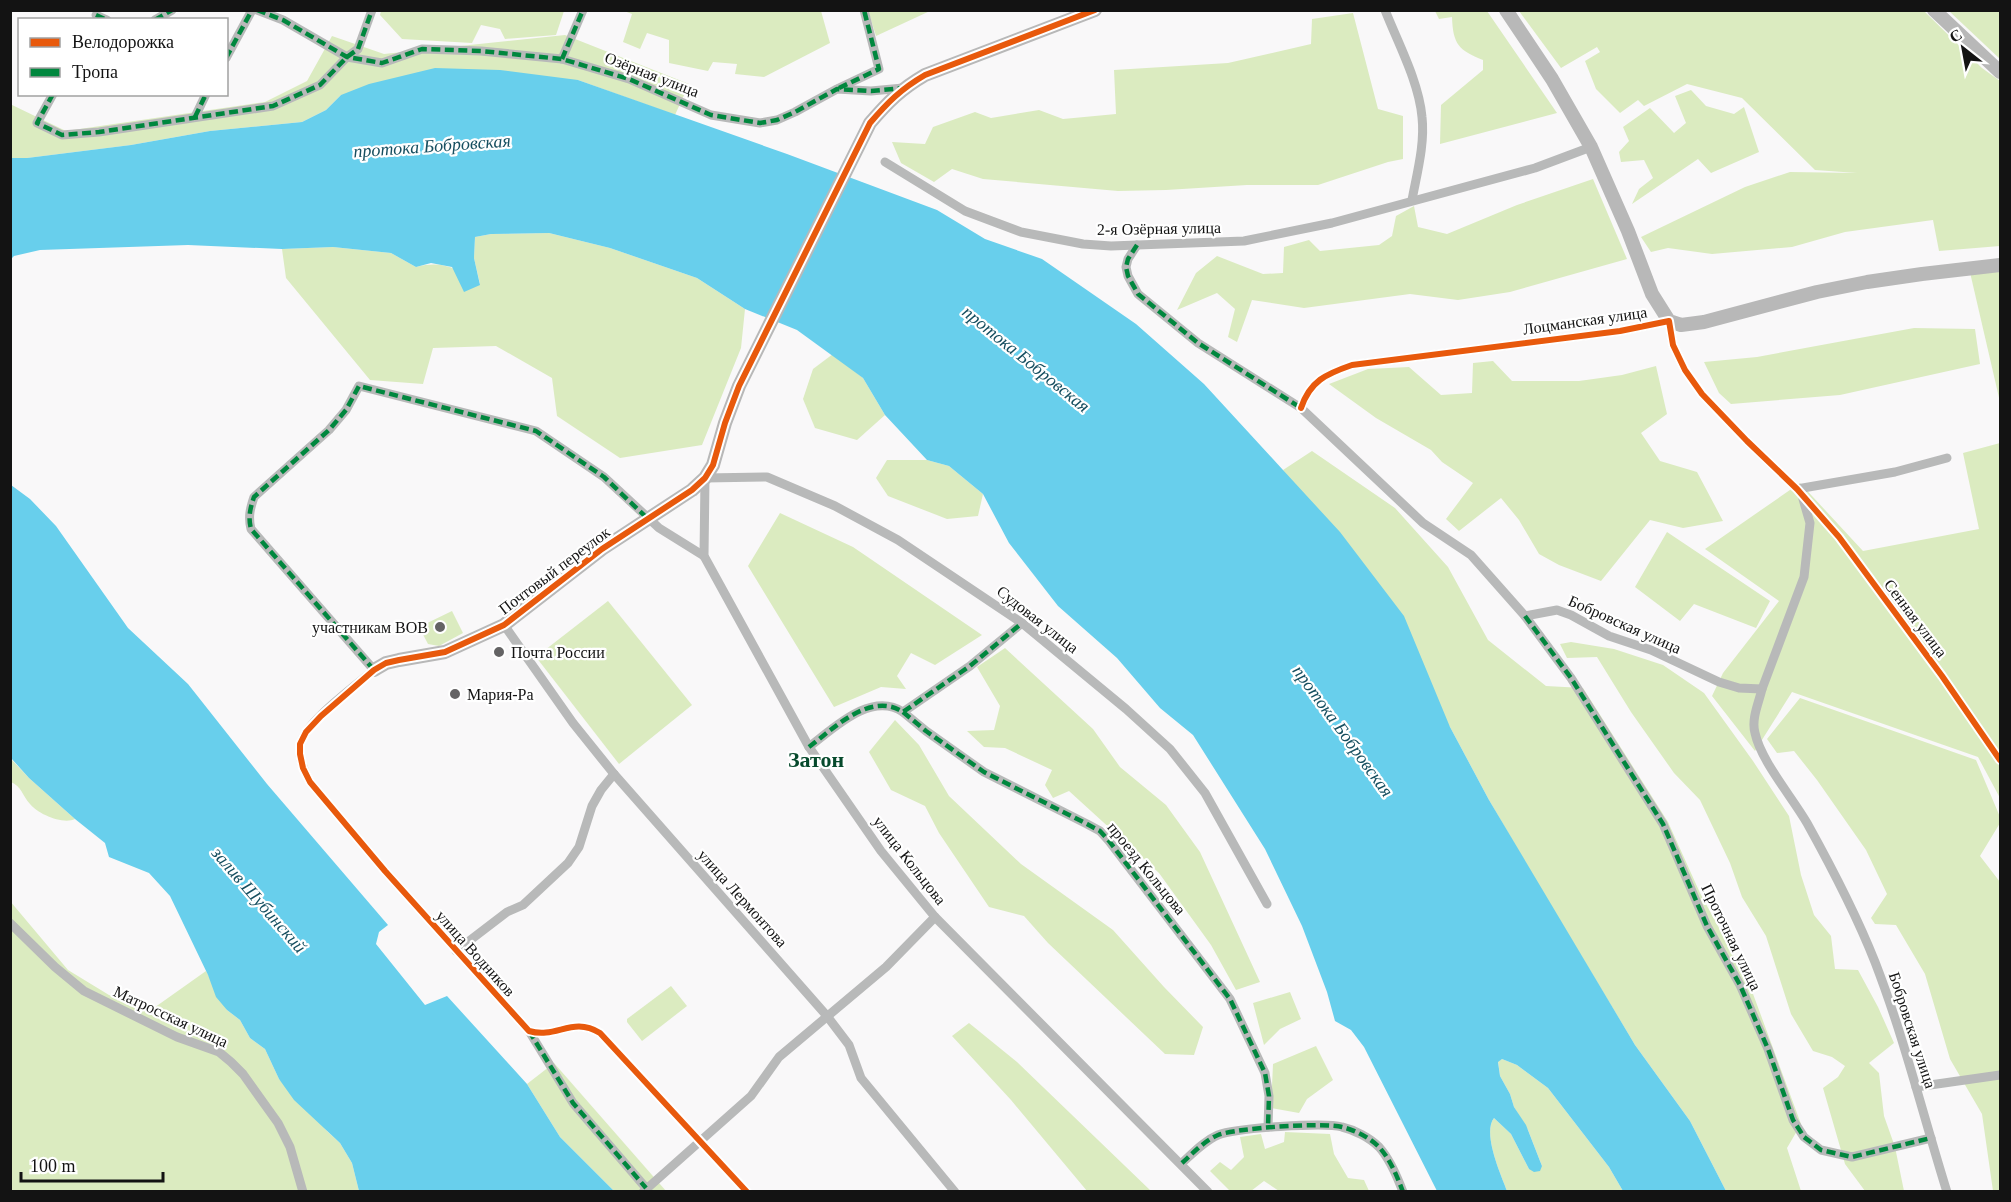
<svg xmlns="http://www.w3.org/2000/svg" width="2011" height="1202" viewBox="0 0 2011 1202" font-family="Georgia,serif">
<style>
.green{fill:#dbebc0}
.water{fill:#68cfec}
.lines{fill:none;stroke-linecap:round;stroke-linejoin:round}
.street{stroke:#b8b9b9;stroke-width:9}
.secondary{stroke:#b8b8b8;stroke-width:14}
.quiet{stroke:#00873e;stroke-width:4.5;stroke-dasharray:9 4.5;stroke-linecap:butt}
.cycleway-casing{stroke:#fff;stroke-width:10}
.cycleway{stroke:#e8590c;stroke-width:6}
.poi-dot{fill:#646364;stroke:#fff;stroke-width:2}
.labels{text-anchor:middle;stroke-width:4.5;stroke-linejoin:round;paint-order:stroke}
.street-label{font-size:16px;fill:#131313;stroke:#fff}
.poi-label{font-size:16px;fill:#131313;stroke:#fff;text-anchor:start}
.water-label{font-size:18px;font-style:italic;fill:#164f60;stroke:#fff}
.district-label{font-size:22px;font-weight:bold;fill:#074a2d;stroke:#fff}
</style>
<rect width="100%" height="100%" fill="#f9f8f9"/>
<g class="green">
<polygon points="868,10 930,11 876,36"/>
<polygon points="381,11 381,10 564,11 556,35 505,39 500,29 481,25 472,43 402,39 380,15"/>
<polygon points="821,11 830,43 764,77 735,74 737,64 713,62 708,71 669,63 669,40 647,33 640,49 623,42 632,14 624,11"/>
<path d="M1435 11H1487L1557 113 1440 144 1441 105 1483 70V60C1459 50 1453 45 1452 17L1439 19Z"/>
<polygon points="1519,11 1924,11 1982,68 2000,81 2000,246 1939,251 1933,220 1845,232 1792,247 1712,254 1668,248 1651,252 1641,237 1745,187 1790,172 1857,173 1815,170 1742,98 1687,84 1644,106 1638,100 1620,113 1596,89 1585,61 1600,52 1597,47 1561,68"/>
<polygon points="1949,11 2000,11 2000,59"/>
<polygon points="1353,13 1378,109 1403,116 1403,159 1388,162 1318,185 1247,185 1166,190 1118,191 983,179 952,169 934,182 901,163 892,142 925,144 933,127 975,112 991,118 1039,110 1063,119 1116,114 1114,70 1228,63 1311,44 1312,19"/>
<polygon points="565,35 689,84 675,115 578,80 341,95 326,110 302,122 210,131 131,145 27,158 11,158 10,104 66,131 265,102 307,81 332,36 384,54"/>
<polygon points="1691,90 1706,106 1734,114 1744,107 1759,152 1711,173 1698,159 1632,204 1639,189 1653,178 1644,160 1621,162 1619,152 1629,141 1623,127 1650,108 1674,133 1686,123 1675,96"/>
<polygon points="1593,179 1627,259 1510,292 1458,300 1410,294 1304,308 1252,300 1237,342 1228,337 1235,309 1217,293 1177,310 1196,273 1217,256 1263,274 1283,273 1284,247 1309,240 1320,251 1379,245 1392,236 1396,216 1414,206 1418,227 1447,234 1517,205"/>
<path d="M549 233 610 248 697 278 745 309 741 348 702 445 620 458 557 416 552 378 496 346 433 348 423 384 370 380 286 278 282 249 333 247 391 253 416 267C445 260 456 269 480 284L474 258 475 237 491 234Z"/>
<polygon points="2000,265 2000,402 1969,268"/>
<polygon points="1914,328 1975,329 1980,364 1840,395 1731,404 1719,393 1704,362 1757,357"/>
<polygon points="833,354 863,378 885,415 857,440 815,428 803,399 813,369"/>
<polygon points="1493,361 1512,381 1579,381 1622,375 1656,366 1667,414 1641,433 1660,461 1697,472 1723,521 1683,528 1650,520 1601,581 1559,565 1539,554 1519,520 1501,498 1459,531 1446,519 1473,483 1442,462 1431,450 1376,418 1329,384 1368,369 1409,367 1441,395 1472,393 1473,363"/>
<polygon points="2000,443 2000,798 1978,757 1792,692 1755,751 1712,696 1723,673 1779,601 1705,549 1800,483 1863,551 1979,529 1963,453"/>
<polygon points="1312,451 1395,508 1448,567 1488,640 1546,686 1583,688 1668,822 1700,893 1749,983 1801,1124 1787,1148 1801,1191 1726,1191 1690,1121 1635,1045 1544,894 1489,800 1450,727 1283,470"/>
<polygon points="887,460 927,460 949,466 983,494 978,516 947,519 888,496 876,478"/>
<polygon points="780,513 853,547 982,635 935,665 911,653 897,676 906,689 881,687 834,707 748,566"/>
<polygon points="1667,532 1770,601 1756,628 1694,604 1680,621 1635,587"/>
<polygon points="608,601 692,705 619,764 536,657"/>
<polygon points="452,611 463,633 439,646 428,644 419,627"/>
<polygon points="1571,642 1614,649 1663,665 1704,693 1753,761 1789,816 1801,875 1814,915 1831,936 1835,969 1858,970 1878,1007 1894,1043 1869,1063 1879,1073 1884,1116 1895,1147 1904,1191 1865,1191 1845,1164 1823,1088 1838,1077 1845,1066 1832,1057 1813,1051 1791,1014 1766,936 1742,897 1730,863 1700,800 1674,773 1631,712 1597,657 1567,658 1560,644"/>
<polygon points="1005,648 1093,729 1120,767 1166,805 1200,852 1260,982 1236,990 1211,945 1159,873 1069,791 1053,798 1045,785 1052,770 1005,748 984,747 967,731 994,730 1000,706 977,667"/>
<polygon points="1800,698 1976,760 2000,817 2000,823 1980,856 2000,882 2000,1191 1993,1191 1982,1114 1950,1059 1925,974 1896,925 1875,924 1871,918 1887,894 1866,850 1817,780 1794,751 1777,753 1767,739"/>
<polygon points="895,720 919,745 949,796 1021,864 1113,930 1164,987 1203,1027 1194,1055 1165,1054 1048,943 1024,916 989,907 939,833 925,806 891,790 869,752"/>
<path d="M10 758 29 778 75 819C63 825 38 814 30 804 22 795 22 787 11 782Z"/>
<polygon points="10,901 68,970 109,995 151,1010 206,971 227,1010 240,1020 250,1038 265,1049 279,1079 328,1132 340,1143 352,1163 359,1191 11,1191"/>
<polygon points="671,986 687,1006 642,1041 627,1022 627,1019"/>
<polygon points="1290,992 1301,1019 1280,1029 1264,1045 1253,1003"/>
<polygon points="969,1023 1017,1062 1151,1191 1087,1191 1011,1100 952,1036"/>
<polygon points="1316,1046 1333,1080 1307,1099 1299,1113 1271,1108 1273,1064"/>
<path d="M1502 1059 1517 1065 1548 1088 1609 1167 1623 1191H1507C1501 1175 1482 1133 1494 1118L1511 1134 1529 1169 1542 1166 1528 1130 1514 1107 1510 1094 1500 1076 1498 1061Z"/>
<polygon points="554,1063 666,1191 614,1191 560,1137 527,1084"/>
<polygon points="1285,1132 1330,1134 1334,1154 1348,1178 1364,1180 1369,1191 1279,1191 1264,1181 1251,1191 1230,1191 1210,1171 1220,1162 1231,1170 1244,1157 1240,1137 1261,1134 1265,1149 1284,1142"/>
</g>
<g class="water">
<path d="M435 68 500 70 578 80 787 154 937 210 985 239 1042 259 1136 324 1204 384 1283 470 1340 532 1404 616 1450 727 1489 800 1635 1045 1690 1121 1726 1191H1623L1609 1167 1548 1088 1517 1065 1502 1059 1498 1062 1500 1076 1510 1094 1514 1107 1526 1125 1540 1161 1542 1166 1540 1171 1534 1172 1529 1169 1511 1134 1494 1118C1482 1133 1501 1175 1507 1191H1437L1364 1047 1351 1030 1335 1021 1327 992 1302 926 1265 849 1193 735 1160 708 1117 658 1058 606 1009 543 983 494 949 466 927 460 885 415 863 378 797 330 745 309 697 278 610 248 549 233 491 234 475 237 474 258 480 285 464 292 452 267 431 263 416 267 391 253 333 247 282 249 188 245 40 250 14 256 11 259V158H27L131 145 210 131 302 122 326 110 341 95 369 84Z"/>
<polygon points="11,485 30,499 56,526 128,628 188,684 267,784 388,925 379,932 376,944 425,1005 447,996 527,1084 560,1137 614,1191 359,1191 352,1163 340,1143 294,1100 279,1079 265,1049 250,1038 240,1020 227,1010 216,997 208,975 170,896 149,873 109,857 105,843 75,819 29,778 11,758"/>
</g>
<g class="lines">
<g class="street">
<polyline points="257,10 283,20 347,57 382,63 422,49 481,51 562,59 629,79 711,115 760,123 777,120 795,112 837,89 871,91 903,88"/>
<path d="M1385 10C1398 43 1419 82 1422 117 1425 144 1417 173 1412 200"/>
<polyline points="96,15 107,20"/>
<polyline points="155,20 172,10"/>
<polyline points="226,58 252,10"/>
<polyline points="562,59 583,10"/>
<polyline points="839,88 879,69 864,10"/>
<polyline points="53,94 37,123 62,135 99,132 273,106 320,85 347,57 358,49 372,10"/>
<polyline points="195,117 206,94"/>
<polyline points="885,162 965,211 1021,232 1083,244 1111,246 1244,241 1332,223 1535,168 1591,147"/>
<polyline points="1137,245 1128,259 1126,267 1128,276 1138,294 1198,343 1301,408 1423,523 1471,555 1525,616 1557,610 1571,615 1609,636 1651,650 1719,682 1739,688 1762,689"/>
<path d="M1301 408C1310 381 1326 374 1352 365L1620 331 1669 321 1673 345 1685 370 1702 394 1747 441 1797 489 1839 537 1942 676 2000 760"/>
<polyline points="1797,489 1895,472 1947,458"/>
<path d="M1803 499 1810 523 1804 577 1762 689C1759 702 1751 719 1755 733 1761 761 1792 797 1807 823 1832 868 1856 914 1875 962 1904 1037 1923 1115 1947 1192"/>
<path d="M704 556 659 528 604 477 536 431 359 386 346 410 329 430 254 497C250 509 248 517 251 529L374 670C355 686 308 720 301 742 297 756 304 770 310 782L385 871 529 1031C557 1039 572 1016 600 1033L747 1192"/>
<polyline points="1525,616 1571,678 1663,824 1707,926 1740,985 1768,1049 1793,1120 1804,1137 1821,1150 1852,1157 1931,1138"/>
<polyline points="504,625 573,723 614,774 827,1016 849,1045 861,1078 955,1192"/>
<polyline points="903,712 926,731 984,772 1087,824 1100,831 1109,841 1230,999 1265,1073 1269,1096 1268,1127"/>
<path d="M809 747C834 728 871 691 903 712L970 666 1022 623"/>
<polyline points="10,923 55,967 84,991 177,1037 219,1052 231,1062 243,1074 278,1123 290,1147 303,1192"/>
<polyline points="456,951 507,912 523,905 568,863 579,847 592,806 601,790 614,774"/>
<polyline points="529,1031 573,1103 646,1188"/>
<polyline points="1916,1087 2000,1075"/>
<path d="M1182 1163C1193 1153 1204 1141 1218 1135 1236 1128 1325 1122 1342 1127 1355 1130 1370 1138 1379 1147 1390 1159 1397 1176 1403 1192"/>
<polyline points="643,1192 751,1096 779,1057 886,967 935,917"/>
<polyline points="1208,1192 935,917 881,851 809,747 704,556 705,478 767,477 835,506 898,540 1022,623 1126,709 1170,749 1205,793 1267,904"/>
</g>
<g class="secondary">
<polyline points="1506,10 1552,79 1591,147 1628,231 1652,294 1669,321 1681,325 1704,322 1817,292 1867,282 1922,274 2000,265"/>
<polyline points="1934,10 2000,72"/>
<path d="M374 670 386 663 399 660 445 652 504 625 602 549 692 490 705 478 713 465 725 423 739 386 870 123C888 102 901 89 925 75L1095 10"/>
</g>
<g class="quiet">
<polyline points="257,10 283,20 347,57 382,63 422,49 481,51 562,59 629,79 711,115 760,123 777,120 795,112 837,89 871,91 903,88"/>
<polyline points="96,15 107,20"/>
<polyline points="155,20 172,10"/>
<polyline points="226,58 252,10"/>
<polyline points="562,59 583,10"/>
<polyline points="839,88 879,69 864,10"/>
<polyline points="53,94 37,123 62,135 99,132 273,106 320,85 347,57 358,49 372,10"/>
<polyline points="195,117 206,94"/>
<polyline points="1137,245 1128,259 1126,267 1128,276 1138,294 1198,343 1301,408"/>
<polyline points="1525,616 1571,678 1663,824 1707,926 1740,985 1768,1049 1793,1120 1804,1137 1821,1150 1852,1157 1931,1138"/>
<path d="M374 670 251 529C248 517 250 509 254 497L329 430 346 410 359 386 536 431 604 477 647 518"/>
<polyline points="903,712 926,731 984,772 1087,824 1100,831 1109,841 1230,999 1265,1073 1269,1096 1268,1127"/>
<path d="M809 747C834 728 871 691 903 712L970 666 1022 623"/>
<polyline points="529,1031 573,1103 646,1188"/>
<path d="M1182 1163C1193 1153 1204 1141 1218 1135 1236 1128 1325 1122 1342 1127 1355 1130 1370 1138 1379 1147 1390 1159 1397 1176 1403 1192"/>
</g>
<defs>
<g id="cycleway">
<path d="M1301 408C1310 381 1326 374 1352 365L1620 331 1669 321 1673 345 1685 370 1702 394 1747 441 1797 489 1839 537 1942 676 2000 760"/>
<path d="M747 1192 600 1033C572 1016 557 1039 529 1031L385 871 310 782 303 768 300 754V744L306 732 321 716 374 670 386 663 399 660 445 652 504 625 602 549 692 490 705 478 713 465 725 423 739 386 870 123C888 102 901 89 925 75L1095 10"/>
</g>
</defs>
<use href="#cycleway" class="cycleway-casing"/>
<use href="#cycleway" class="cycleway"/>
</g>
<g class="poi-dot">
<circle cx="440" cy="627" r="6"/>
<circle cx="499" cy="652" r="6"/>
<circle cx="455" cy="694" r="6"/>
</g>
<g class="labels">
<g class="street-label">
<text transform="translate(652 74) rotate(21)" y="6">Озёрная улица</text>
<text transform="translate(1159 228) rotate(-1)" y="6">2-я Озёрная улица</text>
<text transform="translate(1585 320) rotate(-8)" y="6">Лоцманская улица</text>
<text transform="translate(554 570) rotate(-37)" y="6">Почтовый переулок</text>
<text transform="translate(1916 618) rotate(53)" y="6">Сенная улица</text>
<text transform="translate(1038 619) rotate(38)" y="6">Судовая улица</text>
<text transform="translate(1625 624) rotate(24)" y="6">Бобровская улица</text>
<text transform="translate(910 860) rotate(52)" y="6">улица Кольцова</text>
<text transform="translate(1147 868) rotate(51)" y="6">проезд Кольцова</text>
<text transform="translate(743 898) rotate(48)" y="6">улица Лермонтова</text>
<text transform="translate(1732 937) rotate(64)" y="6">Проточная улица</text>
<text transform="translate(476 953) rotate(48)" y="6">улица Водников</text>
<text transform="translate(171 1016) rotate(25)" y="6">Матросская улица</text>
<text transform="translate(1913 1030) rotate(72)" y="6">Бобровская улица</text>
</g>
<g class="poi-label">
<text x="428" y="633" text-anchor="end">участникам ВОВ</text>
<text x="511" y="658">Почта России</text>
<text x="467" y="700">Мария-Ра</text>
</g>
<g class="water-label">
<text transform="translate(432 146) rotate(-4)" y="6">протока Бобровская</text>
<text transform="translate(1026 359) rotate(39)" y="6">протока Бобровская</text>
<text transform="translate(1343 731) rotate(54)" y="6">протока Бобровская</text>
<text transform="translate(259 900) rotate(49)" y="6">залив Шубинский</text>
</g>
<g class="district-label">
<text x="816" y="767">Затон</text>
</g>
</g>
<rect width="2011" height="1202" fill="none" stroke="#131313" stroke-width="24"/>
<rect x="18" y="18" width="210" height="78" fill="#ffffff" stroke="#a1a1a1" stroke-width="1.5"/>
<rect x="30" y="38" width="30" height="9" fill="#e8590c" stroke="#a1a1a1" stroke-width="1.5"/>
<text x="72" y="48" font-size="18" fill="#131313">Велодорожка</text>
<rect x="30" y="68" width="30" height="9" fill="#00873e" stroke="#a1a1a1" stroke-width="1.5"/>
<text x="72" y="78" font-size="18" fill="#131313">Тропа</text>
<g transform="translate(1963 48) rotate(329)" stroke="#ffffff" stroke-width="4.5" paint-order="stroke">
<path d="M0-4.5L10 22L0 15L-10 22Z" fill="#131313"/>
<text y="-9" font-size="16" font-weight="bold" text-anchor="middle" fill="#131313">С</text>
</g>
<path d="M21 1172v9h142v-9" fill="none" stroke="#131313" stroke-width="3"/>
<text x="30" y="1172" font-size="18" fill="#131313" stroke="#ffffff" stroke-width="4.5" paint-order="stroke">100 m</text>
</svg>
